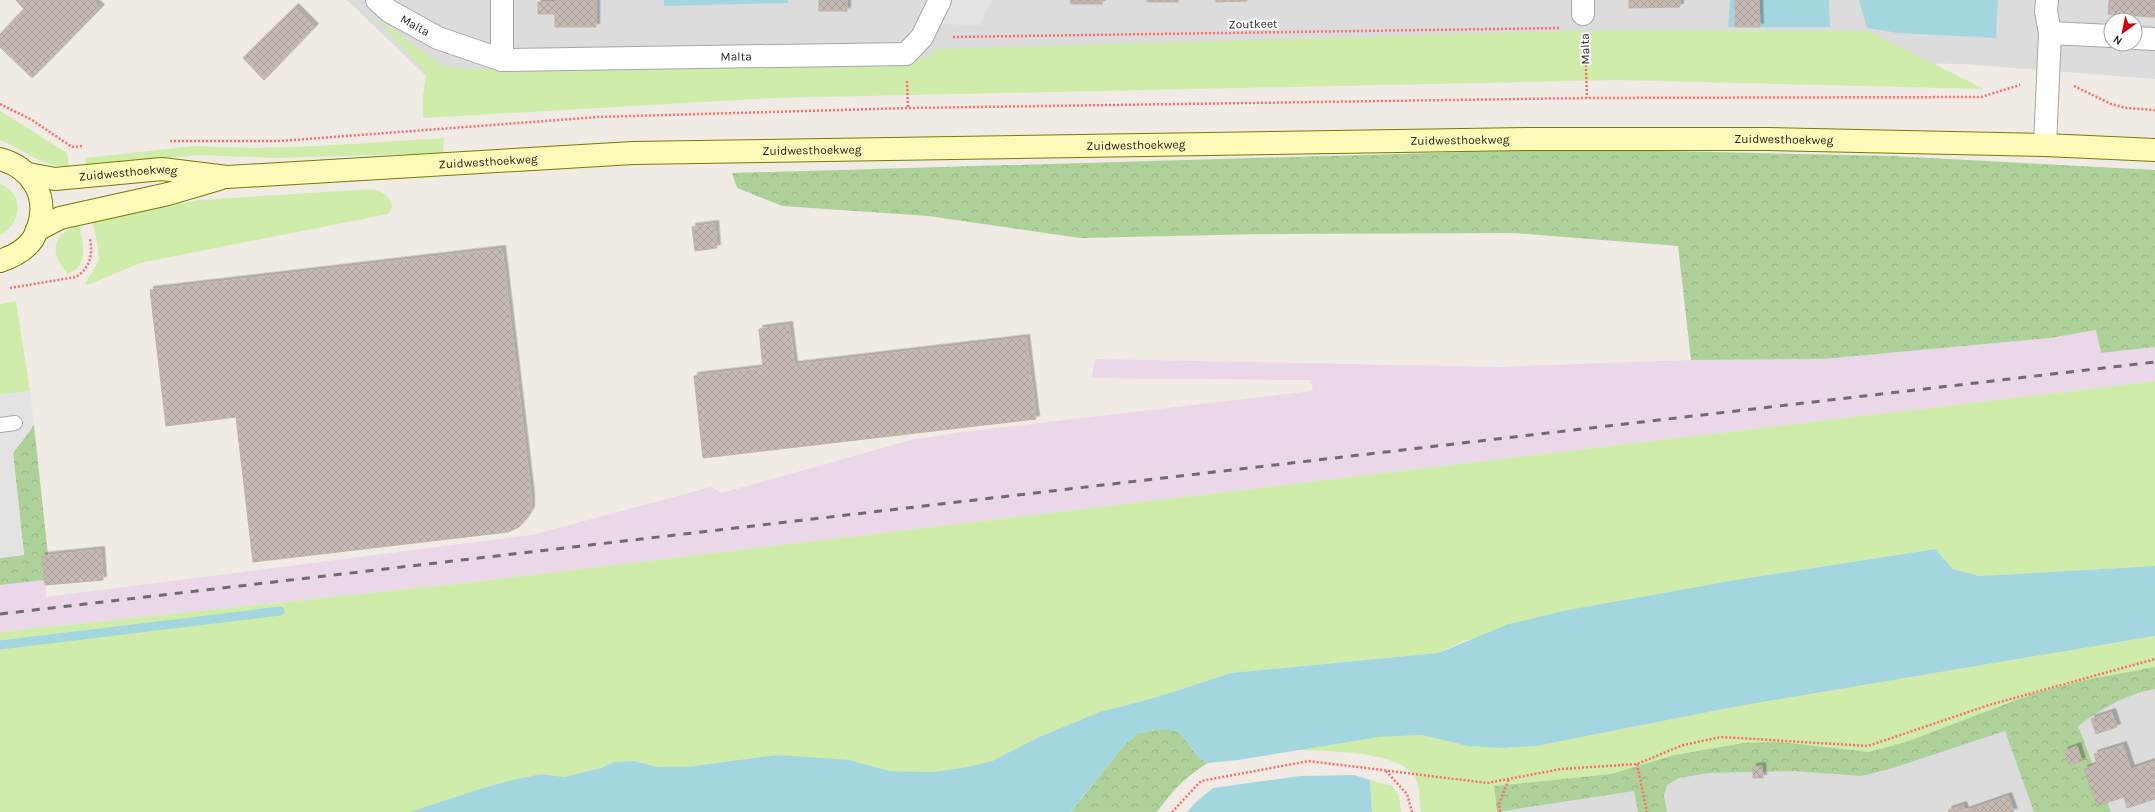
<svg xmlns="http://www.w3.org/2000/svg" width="2155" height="812" viewBox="0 0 2155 812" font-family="Karla,sans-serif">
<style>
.residential{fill:#dddcdc;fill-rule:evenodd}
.railway{fill:#ead7e8}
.grass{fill:#cfecaa}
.forest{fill:url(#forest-crowns)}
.parking{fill:#e3e3e3}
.water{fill:#a4d6df}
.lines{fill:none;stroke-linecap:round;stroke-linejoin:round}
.stream{stroke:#a4d6df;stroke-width:9}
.building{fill:url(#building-cross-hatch);stroke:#c3b1a7;filter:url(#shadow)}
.service-casing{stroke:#a6a6a6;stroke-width:16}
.minor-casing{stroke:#a6a6a6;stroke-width:24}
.secondary-casing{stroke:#787b01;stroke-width:24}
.path{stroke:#fe6c69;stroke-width:2.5;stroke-dasharray:2 2;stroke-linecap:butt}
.service{stroke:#fff;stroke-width:14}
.minor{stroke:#fff;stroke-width:22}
.secondary{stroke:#fcfab8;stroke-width:22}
.rail{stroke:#6d6d6d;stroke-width:3;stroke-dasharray:8 8;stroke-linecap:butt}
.labels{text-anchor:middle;stroke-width:4;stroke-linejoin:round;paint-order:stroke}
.street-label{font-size:12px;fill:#1f1f1f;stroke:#fff}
</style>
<defs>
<pattern id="forest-crowns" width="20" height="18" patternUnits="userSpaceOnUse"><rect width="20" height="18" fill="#aed199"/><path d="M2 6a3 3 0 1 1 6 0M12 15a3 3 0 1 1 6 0" fill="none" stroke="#95b383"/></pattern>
<pattern id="building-cross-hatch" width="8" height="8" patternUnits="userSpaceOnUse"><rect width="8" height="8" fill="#c5bbb4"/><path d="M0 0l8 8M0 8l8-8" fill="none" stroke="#a9a09a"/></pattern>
<filter id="shadow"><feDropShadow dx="3.5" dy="-3.5" stdDeviation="0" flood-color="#0004"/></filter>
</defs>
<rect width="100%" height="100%" fill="#f0ece5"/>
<g class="residential">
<path d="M347 0H2155V79L1964 64 1349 56 447 96ZM2111 20H2135V44H2111Z"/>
<polygon points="2155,680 2155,812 1502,812 1506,799"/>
</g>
<polygon class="railway" points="2096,330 2101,353 2155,347 2155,381 455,584 0,632 0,585 45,580 46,597 532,535 711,487 722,493 911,440 963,432 1313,391 1311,380 1092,378 1095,359 1500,367 1691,360 1823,359 2050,338"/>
<g class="grass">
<polygon points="376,18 442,66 471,69 892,62 930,57 935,49 1569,31 1868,31 1984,89 1617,80 773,98 423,118 423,97 426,73"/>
<path d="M0 111 67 153 69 167C41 166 26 151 0 140Z"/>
<polygon points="444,138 443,153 275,158 198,155 86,166 85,158 194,146 255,148 318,146"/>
<path d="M0 184C26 193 21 225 0 235Z"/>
<path d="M372 189C384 191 399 202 388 214L140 263 88 285 85 284 99 260 97 241 92 221 200 200Z"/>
<path d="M79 225C83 244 90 264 68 274 49 253 51 235 79 225Z"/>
<polygon points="16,301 30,391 0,395 0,304"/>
<polygon points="2155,381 2155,566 1979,576 1953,569 1935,549 1742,579 1463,641 1438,653 1231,673 1157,697 1100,712 1039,737 992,761 969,767 932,772 890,771 849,760 728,763 687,767 658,767 634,761 614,762 601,768 564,777 542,774 483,788 410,812 0,812 0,632 455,584"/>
<path d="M2155 636V667L2032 694 1906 742 1869 752 1830 747 1743 743 1674 755 1611 774 1494 786 1497 812H1421C1419 802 1420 788 1416 779 1402 749 1319 751 1291 750L1379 737 1421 735 1468 746 1502 748 1536 746 1739 706Z"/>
<polygon points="1370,780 1392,786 1399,796 1401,812 1372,812"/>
</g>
<g class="forest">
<polygon points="1574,149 1891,156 2155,170 2155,347 2101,353 2096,330 2050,338 1823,359 1691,360 1678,246 1513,233 1265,234 1080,238 928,216 782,206 737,188 732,173"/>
<polygon points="34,425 48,555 42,556 45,580 0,585 0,558 24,555 13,453"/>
<path d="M2155 667V689C2126 694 2101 709 2078 726L2111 812H2034L2005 731 1893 768 1862 776 1792 771 1709 773 1679 778 1667 785 1664 795 1667 812H1638L1634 791 1497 812 1494 786 1611 774 1674 755 1743 743 1780 742 1869 752 1906 742 2032 694 2081 681Z"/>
<path d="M1161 729C1165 729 1173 729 1177 732 1191 741 1192 756 1208 763 1185 777 1173 790 1157 812H1071L1124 745 1139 733Z"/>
</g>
<g class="parking">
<polygon points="951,0 992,0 980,25 939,24"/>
<polygon points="30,391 34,425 13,453 24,555 0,558 0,395"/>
</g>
<g class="water">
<polygon points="664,0 788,0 788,3 664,6"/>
<polygon points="1730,0 1829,0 1830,27 1728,27"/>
<polygon points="1859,0 1998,0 1996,38 1898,33 1867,28"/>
<polygon points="1935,549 1953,569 1979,576 2155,566 2155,636 1739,706 1536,746 1502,748 1468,746 1421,735 1379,737 1238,760 1208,763 1198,758 1189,744 1176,731 1161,729 1139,733 1124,745 1071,812 410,812 483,788 517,779 542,774 564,777 601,768 614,762 634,761 658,767 687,767 778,755 849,760 890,771 932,772 968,767 992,761 1039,737 1100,712 1157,697 1231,673 1438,653 1509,624 1563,611 1742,579"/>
<polygon points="1354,775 1370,780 1372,812 1187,812 1196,802 1213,788 1300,776"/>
</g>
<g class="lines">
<polyline class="stream" points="0,645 280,611"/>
</g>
<g class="building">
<polygon points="16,0 92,0 101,8 32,78 0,47 0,34 24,9"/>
<polygon points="555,0 596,0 596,27 555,27 555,14 538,14 538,2 555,2"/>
<rect x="819" y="0" width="28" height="11"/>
<polygon points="1070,0 1102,0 1102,4 1071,4"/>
<rect x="1147" y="0" width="31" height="2"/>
<polygon points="1216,0 1247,0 1247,1 1216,2"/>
<polygon points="1629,0 1680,0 1680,7 1629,8"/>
<polygon points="1735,0 1759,0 1760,27 1735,27"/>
<polygon points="2109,0 2152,0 2151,17 2108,14"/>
<polygon points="2152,0 2155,0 2155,17 2151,17"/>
<polygon points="295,7 315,27 264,80 243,58"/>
<polygon points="715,224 717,248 695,251 692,227"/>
<polygon points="502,249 531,497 531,510 525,520 519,527 508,532 253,562 236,417 166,426 150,290"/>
<polygon points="789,325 794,365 1026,338 1036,419 703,458 694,376 763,368 759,329"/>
<polygon points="101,550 103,580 45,585 42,556"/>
<polygon points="2112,712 2117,727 2096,734 2091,719"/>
<polygon points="2123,745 2131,769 2155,761 2155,799 2127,808 2124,797 2097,806 2084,769 2097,764 2094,754"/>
<polygon points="2077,746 2082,761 2069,765 2064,751"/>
<polygon points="1762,766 1763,778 1753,778 1753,767"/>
<polygon points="2008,796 2014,812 1949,812 1948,810 1963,805 1965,811"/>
</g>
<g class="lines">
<defs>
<polyline id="service" points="0,425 15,423"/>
<g id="minor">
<path id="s1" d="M377 0 389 11 438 38 502 60 906 54 922 37 940 0"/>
<polyline points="1583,0 1583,14"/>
<polyline points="2050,33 2111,36"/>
<polyline points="2135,38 2155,39"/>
<polyline points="502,60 502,0"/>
<polyline points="2045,145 2050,33 2046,11 2047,0"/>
</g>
<g id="secondary">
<path d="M0 159C32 168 49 196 38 228 36 231 35 236 33 239 25 251 12 257 0 261"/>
<path id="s2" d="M28 174 55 179 162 169 227 177 633 153 1530 139H1768L2045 145 2155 150"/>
<polyline points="37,230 60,218 168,194 219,179"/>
</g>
</defs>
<use href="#service" class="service-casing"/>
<use href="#minor" class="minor-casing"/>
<use href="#secondary" class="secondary-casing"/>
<g class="path">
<polyline points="953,37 1560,28"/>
<polyline points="1585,41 1587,98"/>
<polyline points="907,81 908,108"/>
<polyline points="2074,86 2111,104 2126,108 2155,110"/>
<polyline points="0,104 32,120 72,147 83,146"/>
<polyline points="170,141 280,141 598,117 908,108 1587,98 1981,97 2020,85"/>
<path d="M10 288 76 277C90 268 93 255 90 239"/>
<polyline points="1637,764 1647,812"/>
<polyline points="1386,771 1407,794 1412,812"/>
<polyline points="1172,812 1201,781 1309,761 1487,783 1561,769 1637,764 1683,745 1721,737 1868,746 1989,705 2155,659"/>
<polyline points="1500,812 1499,804 1509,779"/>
</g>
<use href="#service" class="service"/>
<use href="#minor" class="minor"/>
<use href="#secondary" class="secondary"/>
<polyline class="rail" points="0,614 2155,362"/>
</g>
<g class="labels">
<g class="street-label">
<text transform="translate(1253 24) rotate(-1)" y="4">Zoutkeet</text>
<text dy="4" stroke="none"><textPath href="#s1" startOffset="46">Malta</textPath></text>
<text transform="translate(1585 49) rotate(-92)" y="4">Malta</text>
<text dy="4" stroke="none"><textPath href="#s1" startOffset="374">Malta</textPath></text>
<text dy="4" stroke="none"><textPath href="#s2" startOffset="1758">Zuidwesthoekweg</textPath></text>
<text dy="4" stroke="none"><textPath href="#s2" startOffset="1434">Zuidwesthoekweg</textPath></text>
<text dy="4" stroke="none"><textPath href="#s2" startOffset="1110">Zuidwesthoekweg</textPath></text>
<text dy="4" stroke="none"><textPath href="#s2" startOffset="786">Zuidwesthoekweg</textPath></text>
<text dy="4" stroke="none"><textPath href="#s2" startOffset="462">Zuidwesthoekweg</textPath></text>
<text dy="4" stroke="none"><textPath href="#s2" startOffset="101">Zuidwesthoekweg</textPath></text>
</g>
</g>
<g transform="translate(2123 32) rotate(213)"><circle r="19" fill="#ffffff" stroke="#a5a5a5"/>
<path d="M0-3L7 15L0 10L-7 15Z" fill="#cf0010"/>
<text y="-6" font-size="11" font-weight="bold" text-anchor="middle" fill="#1f1f1f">N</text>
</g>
</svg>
